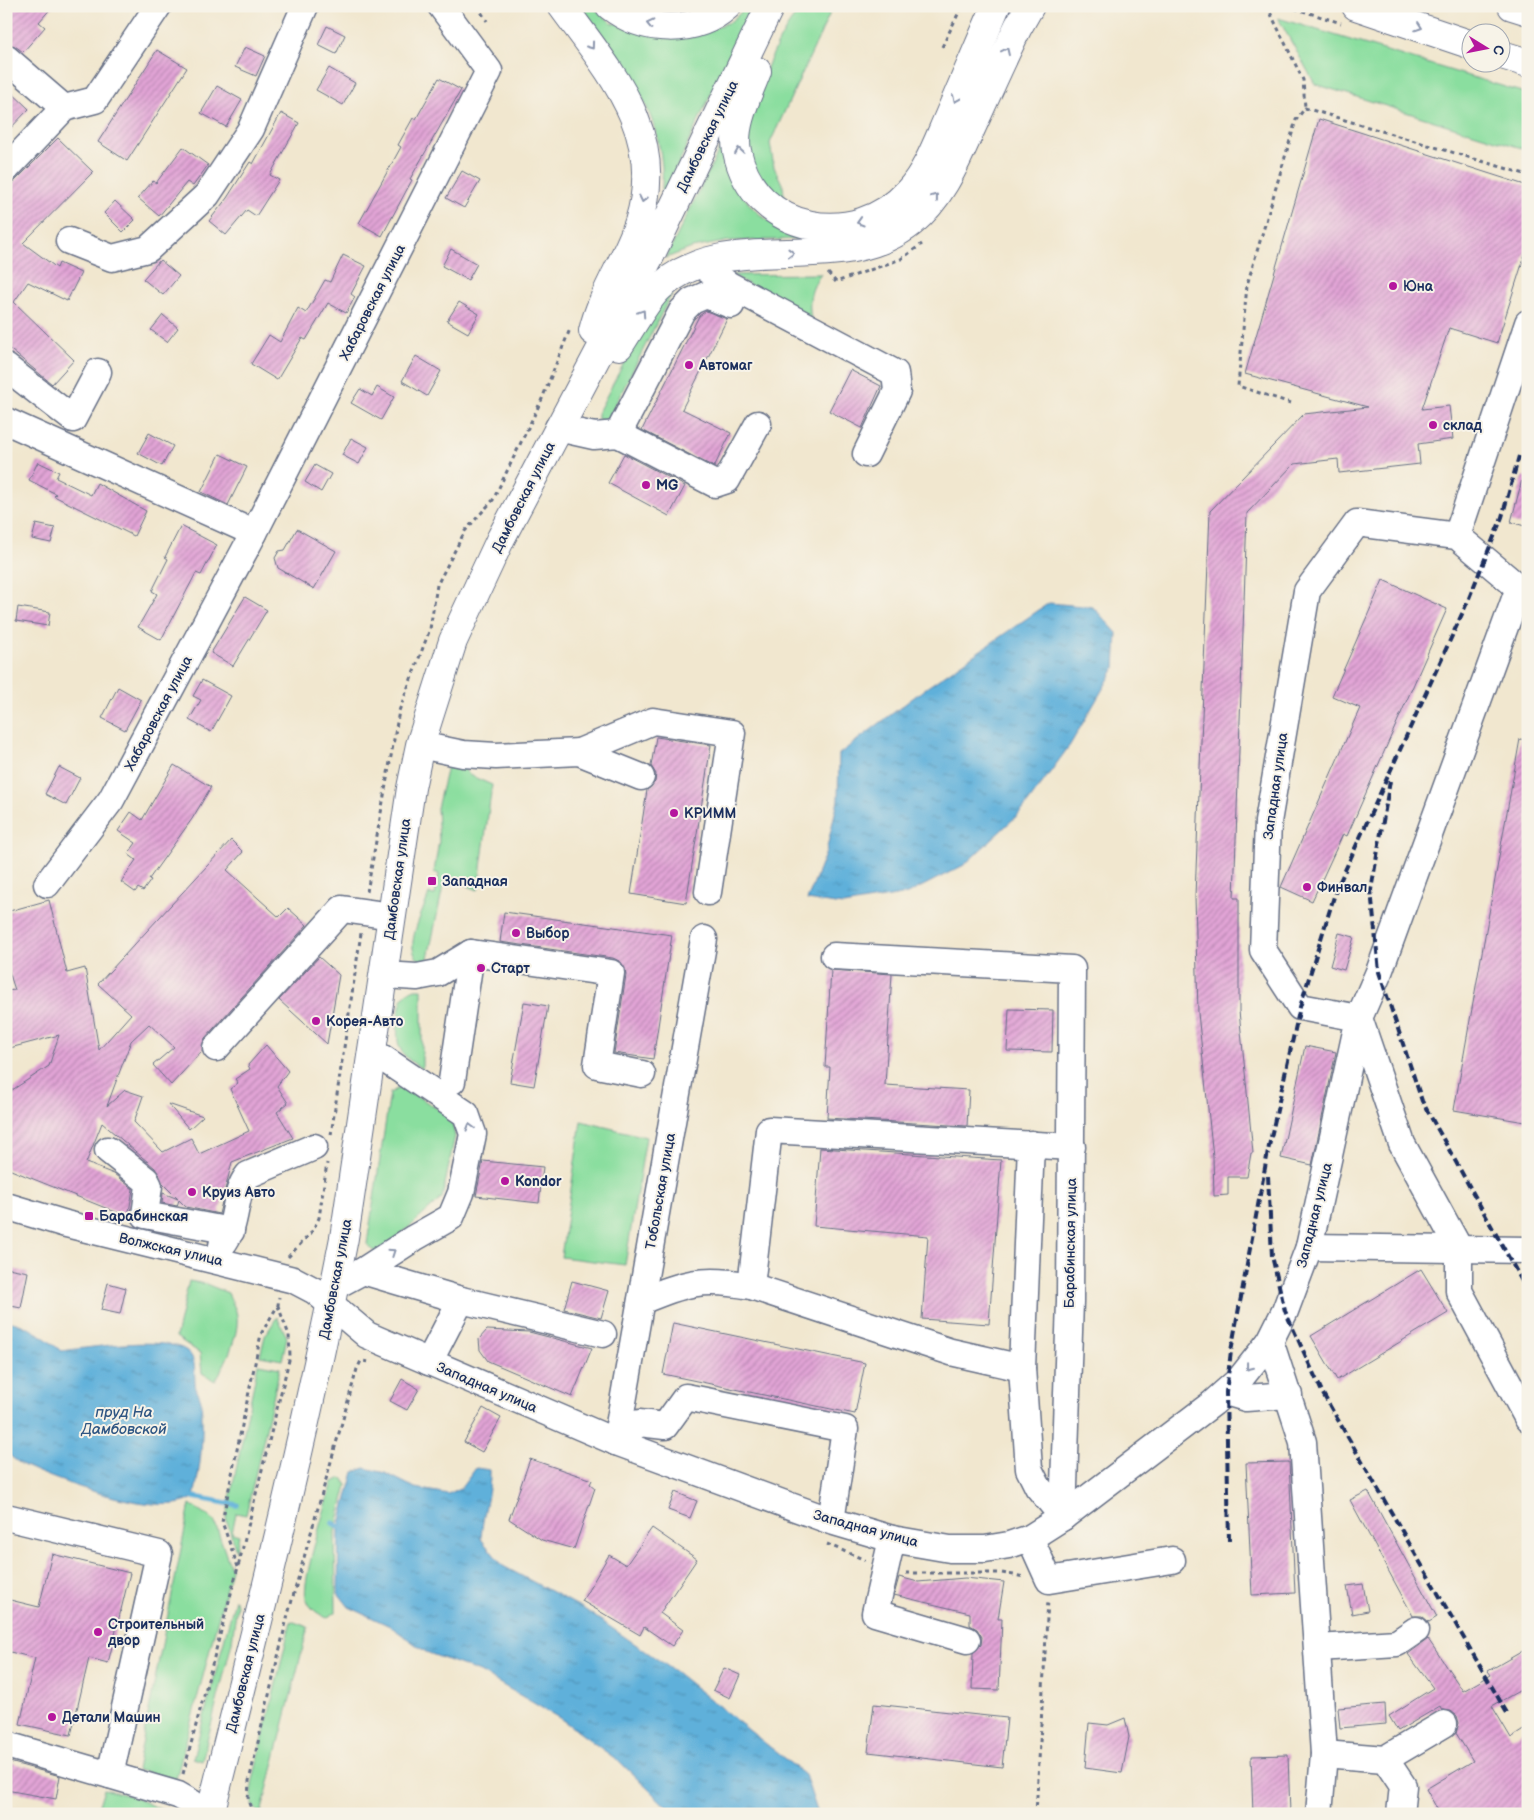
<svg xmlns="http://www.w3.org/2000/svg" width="1534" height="1820" viewBox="0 0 1534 1820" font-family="'Balsamiq Sans',sans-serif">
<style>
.green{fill:#8ade9f;stroke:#52867e}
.water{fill:url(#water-ripples);stroke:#3d709c}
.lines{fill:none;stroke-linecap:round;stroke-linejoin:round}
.stream{stroke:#5fb0da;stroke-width:5.5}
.building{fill:url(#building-hatch)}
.minor-casing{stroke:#666f86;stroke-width:29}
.major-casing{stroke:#666f86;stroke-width:30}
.path{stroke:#666f86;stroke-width:3;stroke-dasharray:4 4;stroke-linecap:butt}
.minor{stroke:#fff;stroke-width:26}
.major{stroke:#fff;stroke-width:28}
.rail{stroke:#1b2f5e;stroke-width:4;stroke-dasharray:8 4;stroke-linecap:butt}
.oneway{stroke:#8d97ae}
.poi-dot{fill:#b5179e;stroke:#f7f3e8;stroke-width:2}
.labels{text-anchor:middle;stroke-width:4;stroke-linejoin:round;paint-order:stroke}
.street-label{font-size:14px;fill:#1b2f5e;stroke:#f7f3e8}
.poi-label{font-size:14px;font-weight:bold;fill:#1b2f5e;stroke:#f7f3e8;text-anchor:start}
.water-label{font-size:15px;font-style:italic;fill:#2f5683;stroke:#f7f3e8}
</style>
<defs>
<pattern id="water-ripples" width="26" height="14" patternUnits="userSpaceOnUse" patternTransform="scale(1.25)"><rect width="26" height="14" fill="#5fb0da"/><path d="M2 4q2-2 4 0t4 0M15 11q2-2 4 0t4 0" fill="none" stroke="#4e90b4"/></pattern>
<pattern id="building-hatch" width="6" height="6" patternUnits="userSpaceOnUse" patternTransform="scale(1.25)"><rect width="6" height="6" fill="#e2a4d6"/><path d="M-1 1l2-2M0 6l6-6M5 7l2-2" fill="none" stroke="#b686b1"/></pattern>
</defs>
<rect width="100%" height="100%" fill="#f7f3e8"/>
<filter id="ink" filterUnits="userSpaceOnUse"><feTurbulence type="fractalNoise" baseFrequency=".02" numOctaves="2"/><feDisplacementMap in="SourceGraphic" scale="10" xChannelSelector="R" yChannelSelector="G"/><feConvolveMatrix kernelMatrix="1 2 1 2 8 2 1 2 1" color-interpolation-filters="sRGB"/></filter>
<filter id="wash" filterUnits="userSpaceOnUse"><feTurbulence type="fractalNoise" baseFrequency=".0096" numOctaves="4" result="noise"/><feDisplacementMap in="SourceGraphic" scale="20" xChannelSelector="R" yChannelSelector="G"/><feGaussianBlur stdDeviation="1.12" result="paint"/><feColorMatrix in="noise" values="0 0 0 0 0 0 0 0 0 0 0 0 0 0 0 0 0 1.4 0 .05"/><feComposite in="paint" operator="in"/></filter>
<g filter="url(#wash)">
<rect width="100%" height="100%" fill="#f1e7cf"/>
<g class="green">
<path d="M581 6H591L612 23 693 35 730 22 748 6H752L661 201C662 189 663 177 662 166 657 102 617 56 581 6Z"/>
<path d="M817 9 830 13 770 143 774 167 783 186 785 204C761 185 752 171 748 140 745 117 781 20 802 11 806 9 813 10 817 9Z"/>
<polygon points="1278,18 1528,94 1528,150 1315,84"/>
<path d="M722 144C738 200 753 220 809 239L729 241 692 248 666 258Z"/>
<path d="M821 274C810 289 808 301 811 319L732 275Z"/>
<polygon points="672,293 608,419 602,421 598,419 598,412 653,308"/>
<path d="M447 767H463L469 775 492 785 478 890 445 877 427 963C397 957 423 913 429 894L435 895 439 874 434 872 439 841 437 808Z"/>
<path d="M415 989H422V1069C414 1063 404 1058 400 1048 395 1040 398 1006 403 998 406 993 410 991 415 989Z"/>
<polygon points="404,1088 451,1117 455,1136 442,1198 380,1253 372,1250 367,1244 390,1093 397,1089"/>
<polygon points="581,1121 646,1137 625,1265 561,1257"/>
<path d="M189 1281 206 1284 228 1293C230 1299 234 1305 236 1311 242 1331 225 1365 215 1381L202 1373 200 1353 176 1337Z"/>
<polygon points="277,1317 287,1337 282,1360 260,1356 265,1336"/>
<polygon points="258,1364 280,1368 246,1515 236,1513 232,1533 239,1535 236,1551 226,1518"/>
<path d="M342 1478 347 1485 335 1532 336 1612 327 1618C317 1613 310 1609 306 1598 301 1582 327 1502 333 1482Z"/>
<polygon points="190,1504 214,1520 231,1569 176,1779 137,1770"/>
<polygon points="235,1599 237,1604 232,1642 202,1761 193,1758"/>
<polygon points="291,1621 308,1627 261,1814 259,1814 252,1804 252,1784"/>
<polygon points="104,1789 131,1796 164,1811 165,1814 96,1814"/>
</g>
<g class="water">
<polygon points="1049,603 1093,607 1117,633 1115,668 1070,745 1022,811 964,865 907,894 843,905 807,900 826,852 838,800 839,754 926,688"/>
<path d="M6 1321C26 1323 46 1338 61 1351 88 1348 166 1335 187 1351 197 1359 194 1373 195 1383 195 1390 200 1395 201 1401 204 1434 201 1465 194 1497 166 1521 56 1481 25 1466 18 1463 12 1457 6 1453Z"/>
<path d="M365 1468 385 1473 415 1488 448 1494 461 1488 476 1468 490 1470C491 1493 482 1515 481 1539L503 1566 584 1609 676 1672 805 1775 818 1814H674L620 1762 561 1719 480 1672 426 1652 390 1626 349 1607 338 1593 339 1527 354 1472Z"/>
</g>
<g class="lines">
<g class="stream">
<polyline points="194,1497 237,1505"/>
<polyline points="333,1523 339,1527"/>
</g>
</g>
<g id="blocks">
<g class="building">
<polygon points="6,6 53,6 39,22 45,27 23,52 15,46 6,43"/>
<polygon points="327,26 345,35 336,54 318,45"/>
<polygon points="245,47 265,56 256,76 235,67"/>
<polygon points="157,50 187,68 127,161 98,142"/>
<polygon points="329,68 355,83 343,105 316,90"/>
<polygon points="439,78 461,90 410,179 412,180 382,236 359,223 401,147 398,145 413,118 416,119"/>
<polygon points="217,86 242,100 226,127 201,113"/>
<polygon points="6,87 29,109 6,133"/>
<polygon points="281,113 299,123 270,175 279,180 256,216 247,210 226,235 209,221 227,198 250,162 253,164"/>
<polygon points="1319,119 1528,186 1528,245 1497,343 1449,328 1422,409 1449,406 1453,439 1418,444 1420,464 1339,473 1338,459 1294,464 1247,513 1234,898 1239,898 1239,1011 1253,1153 1251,1153 1247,1177 1228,1177 1228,1195 1214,1196 1213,1157 1198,1013 1195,896 1210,511 1304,414 1368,407 1245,374"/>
<polygon points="58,138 93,172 23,243 57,268 59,263 81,273 67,301 28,282 14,302 74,360 52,384 6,346 6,190"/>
<polygon points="183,147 208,165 193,186 187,182 159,216 138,198 153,181 156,183"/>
<polygon points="462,171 480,181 464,208 446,198"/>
<polygon points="115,201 135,220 123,232 104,213"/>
<polygon points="451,249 477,264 468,280 442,266"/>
<polygon points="343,255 366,266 351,294 355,297 346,313 328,303 306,340 302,338 277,380 251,364 269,335 280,342 298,308 306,313 325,280 330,282"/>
<polygon points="160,260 179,276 163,295 143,279"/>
<polygon points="459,302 479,314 468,333 447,321"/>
<polygon points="706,311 727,319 682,409 731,433 714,467 642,430 699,316"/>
<polygon points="163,315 178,328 167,342 151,330"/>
<polygon points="416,356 441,371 427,396 402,381"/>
<polygon points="850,370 881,386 862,428 829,411"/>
<polygon points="377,387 394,397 381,420 351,403 360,389 372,396"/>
<polygon points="149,433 173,446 162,466 138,453"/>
<polygon points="351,438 368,447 359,464 342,455"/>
<polygon points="220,454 247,467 228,505 201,492"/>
<polygon points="624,454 685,486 669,516 608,483"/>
<polygon points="38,462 59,472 56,478 91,495 97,483 146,511 134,536 54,496 56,494 29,480"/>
<polygon points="315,465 331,474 321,492 305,482"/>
<polygon points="1523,476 1528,477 1528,527 1511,522"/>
<polygon points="36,524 55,528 51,543 32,539"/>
<polygon points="181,526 217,545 201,575 196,573 161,640 138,627 157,594 152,591 168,559 165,557"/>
<polygon points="297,529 336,551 314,589 278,568 275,558 279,551 285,550"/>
<polygon points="1383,580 1447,609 1347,836 1343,834 1312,901 1281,887 1360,708 1332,696"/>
<polygon points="245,597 267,610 233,666 211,653"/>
<polygon points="18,607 50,612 48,626 16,621"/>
<polygon points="202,680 231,696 211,732 189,720 201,700 193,696"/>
<polygon points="118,687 141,700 125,730 102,718"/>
<polygon points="656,737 711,745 686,903 631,894 647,790 655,782 656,774 651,766"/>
<polygon points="1520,739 1528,740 1528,1104 1525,1122 1454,1110"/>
<polygon points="174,765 211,787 192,819 149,879 151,880 143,891 138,888 135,892 121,882 136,860 128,854 136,843 118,831 131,812 142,820"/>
<polygon points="59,767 80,778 66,805 45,794"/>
<polygon points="231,840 243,852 227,870 279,917 288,908 307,925 205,1038 202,1051 171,1085 153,1065 174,1047 149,1024 131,1041 107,1106 125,1090 143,1096 134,1122 163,1152 191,1138 199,1154 249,1131 230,1089 238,1083 235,1079 250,1069 248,1065 266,1045 288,1071 277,1086 288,1103 277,1112 293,1138 232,1162 219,1214 186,1207 179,1200 177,1206 162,1203 163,1193 178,1199 163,1184 155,1168 102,1123 86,1163 114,1174 133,1189 128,1217 6,1168 6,1094 49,1066 59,1035 6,1049 6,991 15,990 6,962 6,912 49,900 67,973 85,968 99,1050 131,1014 98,984"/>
<polygon points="504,912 672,935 653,1059 614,1053 626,975 625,968 621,962 613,958 500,942"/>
<polygon points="1339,933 1354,937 1344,970 1330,966"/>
<polygon points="319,957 339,975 327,1044 279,1000"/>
<polygon points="831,970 892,974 885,1085 969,1090 967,1126 827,1118 830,1067 825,1067"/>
<polygon points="524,1002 548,1006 534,1086 510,1082"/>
<polygon points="1009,1009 1053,1010 1052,1052 1007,1051"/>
<polygon points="1305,1046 1336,1052 1312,1165 1281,1158"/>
<polygon points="168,1104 203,1116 189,1129"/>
<polygon points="820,1148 1001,1160 989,1324 922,1319 928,1236 814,1226"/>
<polygon points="483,1161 543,1167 539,1203 476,1196"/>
<polygon points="8,1268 28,1272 21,1308 6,1305"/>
<polygon points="1421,1269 1448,1313 1337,1380 1311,1336"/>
<polygon points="572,1281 609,1291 601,1318 564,1309"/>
<polygon points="108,1283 126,1288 120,1314 101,1310"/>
<polygon points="673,1323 865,1363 855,1414 663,1374"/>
<polygon points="487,1330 529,1332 592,1348 572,1397 488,1361 480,1350 479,1339"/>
<polygon points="402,1379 419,1389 407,1410 390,1401"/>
<polygon points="483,1408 501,1418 482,1452 464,1442"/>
<polygon points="530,1459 592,1480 590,1484 595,1488 574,1549 542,1540 509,1519"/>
<polygon points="1289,1462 1295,1593 1252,1595 1246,1463"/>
<polygon points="1368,1491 1437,1617 1429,1622 1422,1616 1413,1616 1350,1500"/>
<polygon points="675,1492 697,1501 690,1518 668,1510"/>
<polygon points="652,1528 697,1559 660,1613 683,1630 672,1646 644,1627 640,1635 582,1601 609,1555 626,1565"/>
<polygon points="52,1554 130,1573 108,1663 89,1658 71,1735 20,1724 35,1658 6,1651 6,1599 39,1607"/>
<polygon points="899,1577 918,1582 965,1578 1004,1582 998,1619 1002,1619 999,1690 972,1689 973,1653 981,1645 982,1637 977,1629 970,1625 970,1613 894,1595"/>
<polygon points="1363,1584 1368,1611 1352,1614 1347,1586"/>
<polygon points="1428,1639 1463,1691 1491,1675 1488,1671 1528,1648 1528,1686 1492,1706 1511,1738 1528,1727 1528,1814 1440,1814 1426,1789 1473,1761 1456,1733 1459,1723 1457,1716 1451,1711 1442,1710 1440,1706 1398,1731 1389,1716 1433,1688 1408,1654"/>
<polygon points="724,1668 740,1675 730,1698 713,1690"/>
<polygon points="874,1704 1007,1718 1002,1767 868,1752"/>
<polygon points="1385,1704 1386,1724 1340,1728 1338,1708"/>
<polygon points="1125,1718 1129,1737 1122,1773 1085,1768 1089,1723 1108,1725"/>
<polygon points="1288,1755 1290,1814 1253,1814 1251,1756"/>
<polygon points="6,1761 60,1776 56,1799 6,1790"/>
</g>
</g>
</g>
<g filter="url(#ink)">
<use href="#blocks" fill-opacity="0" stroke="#666f86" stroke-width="1"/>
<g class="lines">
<defs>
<g id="minor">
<polyline points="6,58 64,108"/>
<polyline points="6,169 64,108 95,100 158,6"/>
<polyline points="69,241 112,258 148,249 207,195 251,129 305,6"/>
<polyline points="700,264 729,285 895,373 897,391 866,454"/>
<polyline points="6,367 73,419 98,372"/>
<polyline points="6,421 254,533"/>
<polyline points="558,428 594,436 618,434 715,484 727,480 758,424"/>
<polyline points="618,434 682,311 692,301 706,295 731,305"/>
<polyline points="1457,536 1528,323"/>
<polyline points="1528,590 1519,588 1379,972 1359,1018 1402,1144 1459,1248 1459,1291 1528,1419"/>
<polyline points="420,745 463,754 496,756 579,752 641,777"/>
<polyline points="579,752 653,721 732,733 708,892"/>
<polyline points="47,884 111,800 254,533 489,71 441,6"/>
<polyline points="834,956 1072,969 1070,1301 1063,1517"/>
<polyline points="384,975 417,977 438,973 471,953 611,973 597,1065 642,1074"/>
<polyline points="216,1048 342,909 392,916"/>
<polyline points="452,1081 471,953"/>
<polyline points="1031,1144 1022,1368 1029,1469 1038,1487 1063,1517"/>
<polyline points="108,1150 146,1180 149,1186 145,1215 231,1231"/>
<polyline points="6,1206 66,1224 294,1280 315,1291 367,1335 616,1442 831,1521 892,1539 950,1549 985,1549 1009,1545 1030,1538 1063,1517 1213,1403 1240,1379 1270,1341 1285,1311 1309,1247 1359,1018 1300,1007 1263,950 1268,822 1307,591 1357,523 1457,536 1519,588"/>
<path d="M222 1245C239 1225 232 1195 248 1175L314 1147"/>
<polyline points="1309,1247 1528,1250"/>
<polyline points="363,1271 461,1300 603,1334"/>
<polyline points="335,1286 363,1271 414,1238 451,1217 461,1193 473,1134 466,1114 372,1051"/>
<polyline points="751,1286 769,1130 1072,1147"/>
<path d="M641 1301C686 1283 701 1277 751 1286L951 1352 1022 1368"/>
<polyline points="1270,1341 1303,1442 1324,1754 1319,1814"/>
<polyline points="429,1362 461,1300"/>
<polyline points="1226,1392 1246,1398 1289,1395"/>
<polyline points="616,1442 704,939"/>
<polyline points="616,1442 639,1423 665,1426 686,1397 845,1429 831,1521"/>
<polyline points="6,1517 159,1554 110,1775"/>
<polyline points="1030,1538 1049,1580 1172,1560"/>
<polyline points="892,1539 875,1613 967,1640"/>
<polyline points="1318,1648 1397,1643 1416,1630"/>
<polyline points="6,1743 10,1746 178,1795 192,1803 204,1814"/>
<polyline points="1324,1754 1385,1759 1403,1786 1400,1814"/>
<polyline points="1385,1759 1444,1724"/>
</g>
<g id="major">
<path d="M562 6C610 72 667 134 639 222 627 259 602 293 593 331"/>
<path d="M610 6C643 32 695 35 727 6"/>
<polyline points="1356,6 1472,45"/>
<polyline points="1512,6 1528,11"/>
<polyline points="1502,55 1528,63"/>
<path d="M757 71C748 95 732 125 737 151 754 234 856 251 909 191 927 171 937 143 948 118 964 80 980 43 996 6"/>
<path d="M619 346C630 330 647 298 660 287 731 224 839 281 912 222 944 196 958 156 975 120 989 89 1003 58 1018 27L1030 6"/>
<path d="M210 1814C258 1623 306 1431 344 1238L411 788 420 745 453 641 501 538 651 254 770 6"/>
</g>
</defs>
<use href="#minor" class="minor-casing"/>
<use href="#major" class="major-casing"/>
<g class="path">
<polyline points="477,6 487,21"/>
<polyline points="1267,6 1303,80 1305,108"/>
<polyline points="1287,6 1341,23"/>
<polyline points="942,47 962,6"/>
<polyline points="828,273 836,282 901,259 922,244"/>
<polyline points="1291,403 1238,386 1247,285 1296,120 1305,108 1528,175"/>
<polyline points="367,892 399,711 430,629 437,585 465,531 493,500 542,399 570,329"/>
<polyline points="331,1135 361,933"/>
<polyline points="288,1257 311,1233 319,1218 327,1163"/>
<polyline points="827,1544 865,1560"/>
<polyline points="238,1567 222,1522 261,1334 278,1305 279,1297"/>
<polyline points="906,1573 1002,1573 1025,1577"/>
<polyline points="183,1774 238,1567 290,1356 289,1335 278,1306"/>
<polyline points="253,1814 248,1800 249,1781 287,1618 357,1369 361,1361 371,1362"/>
<polyline points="1036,1814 1048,1600"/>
</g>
<use href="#minor" class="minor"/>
<use href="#major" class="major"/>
<g class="rail">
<polyline points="1390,781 1371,890 1379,972 1422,1101 1528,1292"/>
<polyline points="1268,1176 1272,1256 1285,1311 1323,1394 1507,1713"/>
<polyline points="1229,1541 1226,1392 1231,1351 1269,1146 1300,1007 1336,890 1467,603 1502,517 1519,456"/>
</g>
</g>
<defs><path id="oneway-chevron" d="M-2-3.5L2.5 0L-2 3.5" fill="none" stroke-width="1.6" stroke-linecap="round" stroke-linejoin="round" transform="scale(1.25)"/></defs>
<g class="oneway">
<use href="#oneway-chevron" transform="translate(650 24) rotate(-167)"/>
<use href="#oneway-chevron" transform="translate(1419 27) rotate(19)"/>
<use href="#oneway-chevron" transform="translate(591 46) rotate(54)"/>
<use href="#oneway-chevron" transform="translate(1006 51) rotate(-65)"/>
<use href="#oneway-chevron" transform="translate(956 99) rotate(113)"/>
<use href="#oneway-chevron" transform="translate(739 151) rotate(-99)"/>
<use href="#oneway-chevron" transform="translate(935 197) rotate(-52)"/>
<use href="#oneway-chevron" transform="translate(643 199) rotate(102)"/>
<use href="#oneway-chevron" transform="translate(860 222) rotate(163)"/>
<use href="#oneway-chevron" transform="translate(791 253) rotate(-1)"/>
<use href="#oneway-chevron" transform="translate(642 313) rotate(-56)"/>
<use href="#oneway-chevron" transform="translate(470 1127) rotate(-106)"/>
<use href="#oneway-chevron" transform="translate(392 1252) rotate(-34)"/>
<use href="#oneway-chevron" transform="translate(1249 1367) rotate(128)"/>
</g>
</g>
<g class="poi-dot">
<circle cx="1393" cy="286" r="5"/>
<circle cx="689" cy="365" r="5"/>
<circle cx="1433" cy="425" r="5"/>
<circle cx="646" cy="485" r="5"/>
<circle cx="674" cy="813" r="5"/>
<rect x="427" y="876" width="10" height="10" rx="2.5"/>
<circle cx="1307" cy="887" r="5"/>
<circle cx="516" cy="933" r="5"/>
<circle cx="481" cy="968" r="5"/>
<circle cx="316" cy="1021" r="5"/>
<circle cx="505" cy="1181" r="5"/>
<circle cx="192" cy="1192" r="5"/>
<rect x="84" y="1211" width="10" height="10" rx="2.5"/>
<circle cx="98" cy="1632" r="5"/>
<circle cx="52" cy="1717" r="5"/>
</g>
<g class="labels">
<g class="street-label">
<text transform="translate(707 136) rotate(-64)" y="5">Дамбовская улица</text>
<text transform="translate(372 302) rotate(-63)" y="5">Хабаровская улица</text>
<text transform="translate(523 497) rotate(-63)" y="5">Дамбовская улица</text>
<text transform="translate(158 713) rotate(-62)" y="5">Хабаровская улица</text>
<text transform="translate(1275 786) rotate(-82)" y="5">Западная улица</text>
<text transform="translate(397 879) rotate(-82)" y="5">Дамбовская улица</text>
<text transform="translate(660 1191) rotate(-80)" y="5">Тобольская улица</text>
<text transform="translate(1314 1215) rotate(-76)" y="5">Западная улица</text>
<text transform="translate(1070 1243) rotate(-89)" y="5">Барабинская улица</text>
<text transform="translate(171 1249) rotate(13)" y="5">Волжская улица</text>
<text transform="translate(335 1279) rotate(-79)" y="5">Дамбовская улица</text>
<text transform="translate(487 1387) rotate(23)" y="5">Западная улица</text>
<text transform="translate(866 1528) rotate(15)" y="5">Западная улица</text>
<text transform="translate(245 1673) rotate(-76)" y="5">Дамбовская улица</text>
</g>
<g class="poi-label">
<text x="1403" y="291">Юна</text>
<text x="699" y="370">Автомаг</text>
<text x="1443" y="430">склад</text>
<text x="656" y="490">MG</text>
<text x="684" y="818">КРИММ</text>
<text x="442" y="886">Западная</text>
<text x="1317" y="892">Финвал</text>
<text x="526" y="938">Выбор</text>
<text x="491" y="973">Старт</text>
<text x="326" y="1026">Корея-Авто</text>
<text x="515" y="1186">Kondor</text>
<text x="202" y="1197">Круиз Авто</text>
<text x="99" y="1221">Барабинская</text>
<text x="108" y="1629">Строительный<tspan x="108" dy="16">двор</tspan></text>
<text x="62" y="1722">Детали Машин</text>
</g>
<g class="water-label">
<text x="124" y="1417">пруд На<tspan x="124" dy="17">Дамбовской</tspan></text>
</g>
</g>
<rect width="1534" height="1820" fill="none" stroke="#f7f3e8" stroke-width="25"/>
<g transform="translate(1486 48) rotate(100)"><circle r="24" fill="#f7f3e8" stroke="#9fa5b1"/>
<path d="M0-4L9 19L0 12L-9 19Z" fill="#b5179e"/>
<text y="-8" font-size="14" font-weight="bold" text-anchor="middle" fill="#1b2f5e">С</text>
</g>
</svg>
